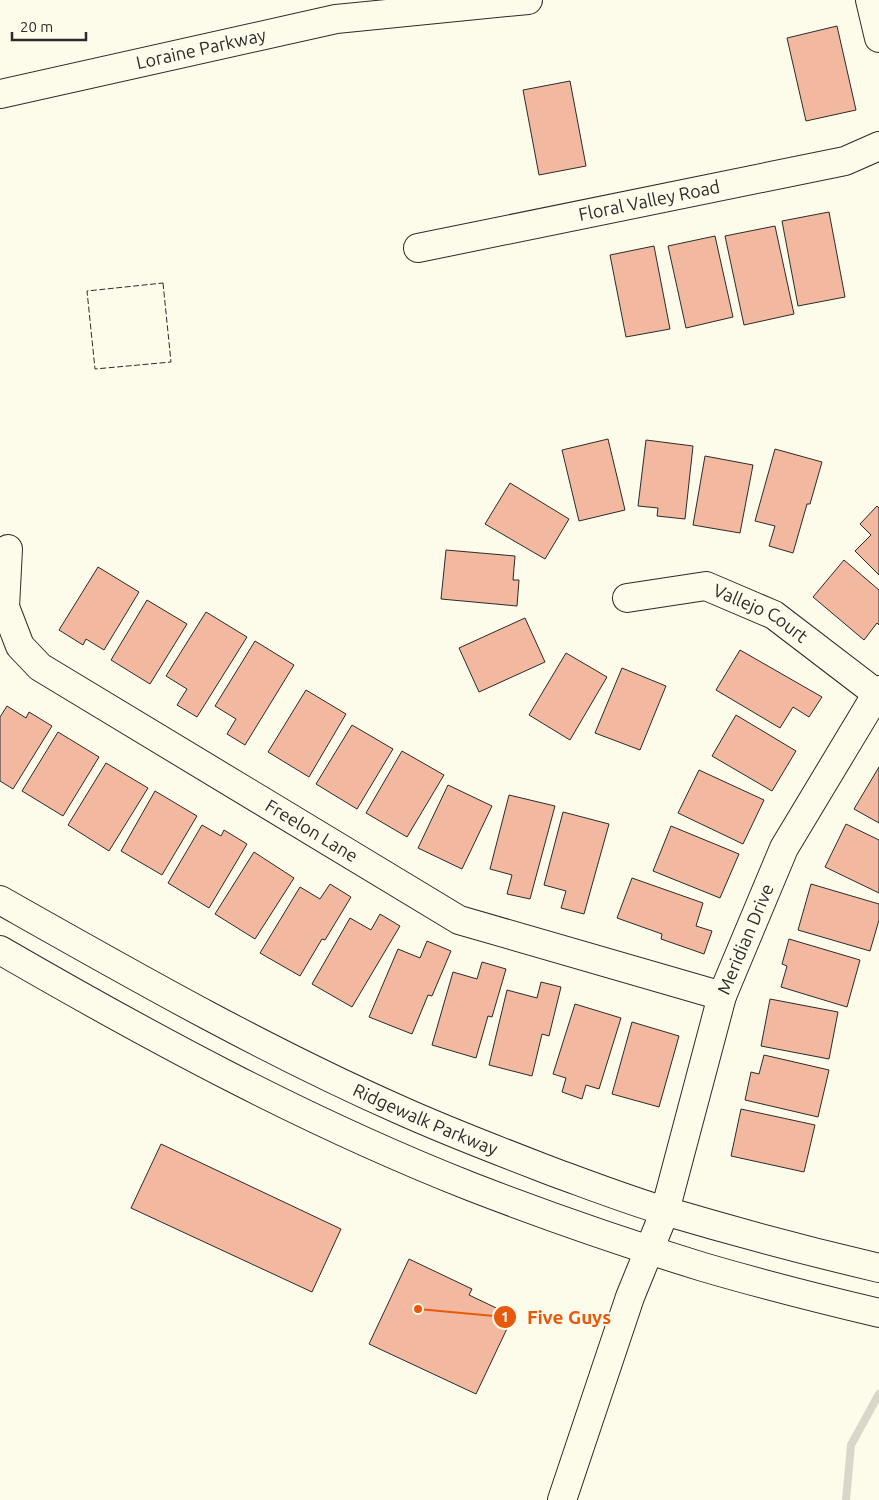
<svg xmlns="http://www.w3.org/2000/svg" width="879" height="1500" viewBox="0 0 879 1500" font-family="Ubuntu,sans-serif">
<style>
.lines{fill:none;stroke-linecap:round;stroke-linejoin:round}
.stream{stroke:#d8d7c9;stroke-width:8}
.building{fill:#f2b8a0;stroke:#2b2b2b}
.minor-casing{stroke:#2b2b2b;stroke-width:30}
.major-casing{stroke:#2b2b2b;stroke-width:30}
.minor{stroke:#fdfbea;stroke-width:28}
.major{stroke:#fdfbea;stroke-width:28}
.fence{stroke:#2b2b2b;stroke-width:1;stroke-dasharray:6 2.5;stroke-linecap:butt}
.labels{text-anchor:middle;stroke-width:4;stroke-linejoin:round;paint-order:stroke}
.street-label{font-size:18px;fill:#2b2b2b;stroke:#fdfbea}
.leader{fill:none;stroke:#e8590c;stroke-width:2}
.callout-dot{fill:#e8590c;stroke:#fdfbea;stroke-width:2}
.mark-label{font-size:15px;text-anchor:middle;font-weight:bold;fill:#fff}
.callout-label{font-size:19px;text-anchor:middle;font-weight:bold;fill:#e8590c;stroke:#fdfbea;stroke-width:4;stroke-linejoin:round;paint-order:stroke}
</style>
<rect width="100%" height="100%" fill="#fdfbea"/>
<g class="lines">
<polyline class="stream" points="846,1500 851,1445 879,1394"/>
</g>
<g class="building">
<polygon points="837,26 856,110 806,121 787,38"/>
<polygon points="570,81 586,166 539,175 523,90"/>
<polygon points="829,212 845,297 798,306 782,221"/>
<polygon points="775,226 794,314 744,325 725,236"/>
<polygon points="715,236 733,317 686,328 668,246"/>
<polygon points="654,246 670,329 626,337 610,255"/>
<polygon points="608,439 625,510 579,521 562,450"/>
<polygon points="646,440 693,446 685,519 657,516 658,508 638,506"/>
<polygon points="775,449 822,462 810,504 807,504 793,553 769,546 775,526 755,521"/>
<polygon points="705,456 753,465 740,533 693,525"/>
<polygon points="510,483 569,519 545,559 485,524"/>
<polygon points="877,506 879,508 879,575 855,551 871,535 860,524"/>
<polygon points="446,550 515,556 513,580 519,580 517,606 441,599"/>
<polygon points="844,560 879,590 879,625 877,623 864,640 813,597"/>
<polygon points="98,567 139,592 104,650 86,639 83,645 59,630"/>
<polygon points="147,600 187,624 150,684 111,660"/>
<polygon points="206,612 247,637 197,717 177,705 187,689 166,676"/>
<polygon points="525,618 545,662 479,692 459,648"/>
<polygon points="255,641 294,665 245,745 227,734 236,719 215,706"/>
<polygon points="740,650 822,697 809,717 793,707 780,728 716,690"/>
<polygon points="566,653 607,677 570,740 529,715"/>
<polygon points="622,668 666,686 640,750 595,733"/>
<polygon points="306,690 346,714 309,777 268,752"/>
<polygon points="7,706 26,718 29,712 52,726 13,789 0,781 0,717"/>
<polygon points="736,715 796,751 772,791 712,756"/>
<polygon points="352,725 393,749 357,809 316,784"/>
<polygon points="58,732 99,757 63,816 22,791"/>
<polygon points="402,751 444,775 407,837 366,813"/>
<polygon points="106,763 148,788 109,851 68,825"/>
<polygon points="879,767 879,823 854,809"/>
<polygon points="699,770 764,800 743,844 678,813"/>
<polygon points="448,785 492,806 462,869 418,848"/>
<polygon points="155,791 197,816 162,875 121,851"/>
<polygon points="509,795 555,806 530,899 507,894 512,875 490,869"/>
<polygon points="563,812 609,824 584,914 561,908 566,891 544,885"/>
<polygon points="846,824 879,840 879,893 825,867"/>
<polygon points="202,825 221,836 224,830 247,844 209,908 168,883"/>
<polygon points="671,826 739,854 720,898 653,871"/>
<polygon points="254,852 294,878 255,939 215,914"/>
<polygon points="632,878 703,903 696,926 712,931 704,954 661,939 662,934 617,918"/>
<polygon points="330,884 351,897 325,940 322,939 300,976 260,953 300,887 320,899"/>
<polygon points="811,884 879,904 879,920 870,951 798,930"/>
<polygon points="380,914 400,926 352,1007 312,984 350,918 371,930"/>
<polygon points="789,939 860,960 847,1007 781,987 787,966 782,964"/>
<polygon points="427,941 451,951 432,996 428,995 412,1034 369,1017 398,949 420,958"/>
<polygon points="482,962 506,969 492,1017 488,1016 476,1058 432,1045 453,972 477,979"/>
<polygon points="541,982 561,987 549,1036 542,1034 532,1076 489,1065 507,990 537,998"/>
<polygon points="770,999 838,1012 829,1059 761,1046"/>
<polygon points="575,1004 621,1018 599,1089 586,1085 582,1099 562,1092 566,1078 553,1074"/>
<polygon points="632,1022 679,1036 659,1107 612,1094"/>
<polygon points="764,1055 829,1070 818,1117 745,1100 751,1072 759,1074"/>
<polygon points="741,1109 815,1125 804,1172 731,1156"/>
<polygon points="161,1144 341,1229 312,1292 131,1208"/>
<polygon points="409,1259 472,1289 469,1295 513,1316 476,1394 369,1344"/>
</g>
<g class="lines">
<defs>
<g id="minor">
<polyline points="870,0 879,38"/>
<path id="s1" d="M0 94 336 19 528 0"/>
<path id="s2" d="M418 248 845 161 879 146"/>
<path id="s3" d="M8 549 5 607 20 646 40 667 459 920 722 996"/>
<path id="s4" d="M627 598 706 586 774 615 876 693"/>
<path id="s5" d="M665 1211 722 996 784 848 879 690"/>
</g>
<g id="major">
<path id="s6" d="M0 900C131 974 262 1049 400 1110 451 1133 504 1153 556 1173 592 1186 628 1200 665 1211 736 1232 807 1251 879 1268"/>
<path d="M0 950C152 1038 307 1122 472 1187 547 1216 625 1243 703 1267 761 1284 820 1299 879 1313"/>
<polyline points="562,1500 630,1297 665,1211"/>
</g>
</defs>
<use href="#minor" class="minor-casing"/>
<use href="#major" class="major-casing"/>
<use href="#minor" class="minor"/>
<use href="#major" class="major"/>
<polygon class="fence" points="163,283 171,362 95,369 87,291"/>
</g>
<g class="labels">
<g class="street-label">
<text dy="6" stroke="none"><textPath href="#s1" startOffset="206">Loraine Parkway</textPath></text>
<text dy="6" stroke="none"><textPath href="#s2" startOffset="236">Floral Valley Road</textPath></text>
<text dy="6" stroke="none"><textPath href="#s4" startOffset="141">Vallejo Court</textPath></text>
<text dy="6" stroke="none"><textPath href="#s3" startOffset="446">Freelon Lane</textPath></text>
<text dy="6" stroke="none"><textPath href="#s5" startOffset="284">Meridian Drive</textPath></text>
<text dy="6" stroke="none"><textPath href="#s6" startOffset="479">Ridgewalk Parkway</textPath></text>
</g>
</g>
<path class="leader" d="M418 1309L505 1317"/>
<g class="callout-dot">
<circle cx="418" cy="1309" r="5"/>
<circle cx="505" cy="1317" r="12"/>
</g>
<g class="mark-label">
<text x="505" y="1322">1</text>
</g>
<g class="callout-label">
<text x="569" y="1324">Five Guys</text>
</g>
<path d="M12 32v8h74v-8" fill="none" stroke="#2b2b2b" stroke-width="2.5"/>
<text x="20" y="32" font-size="15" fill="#2b2b2b" stroke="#fdfbea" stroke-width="4" paint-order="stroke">20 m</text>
</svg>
